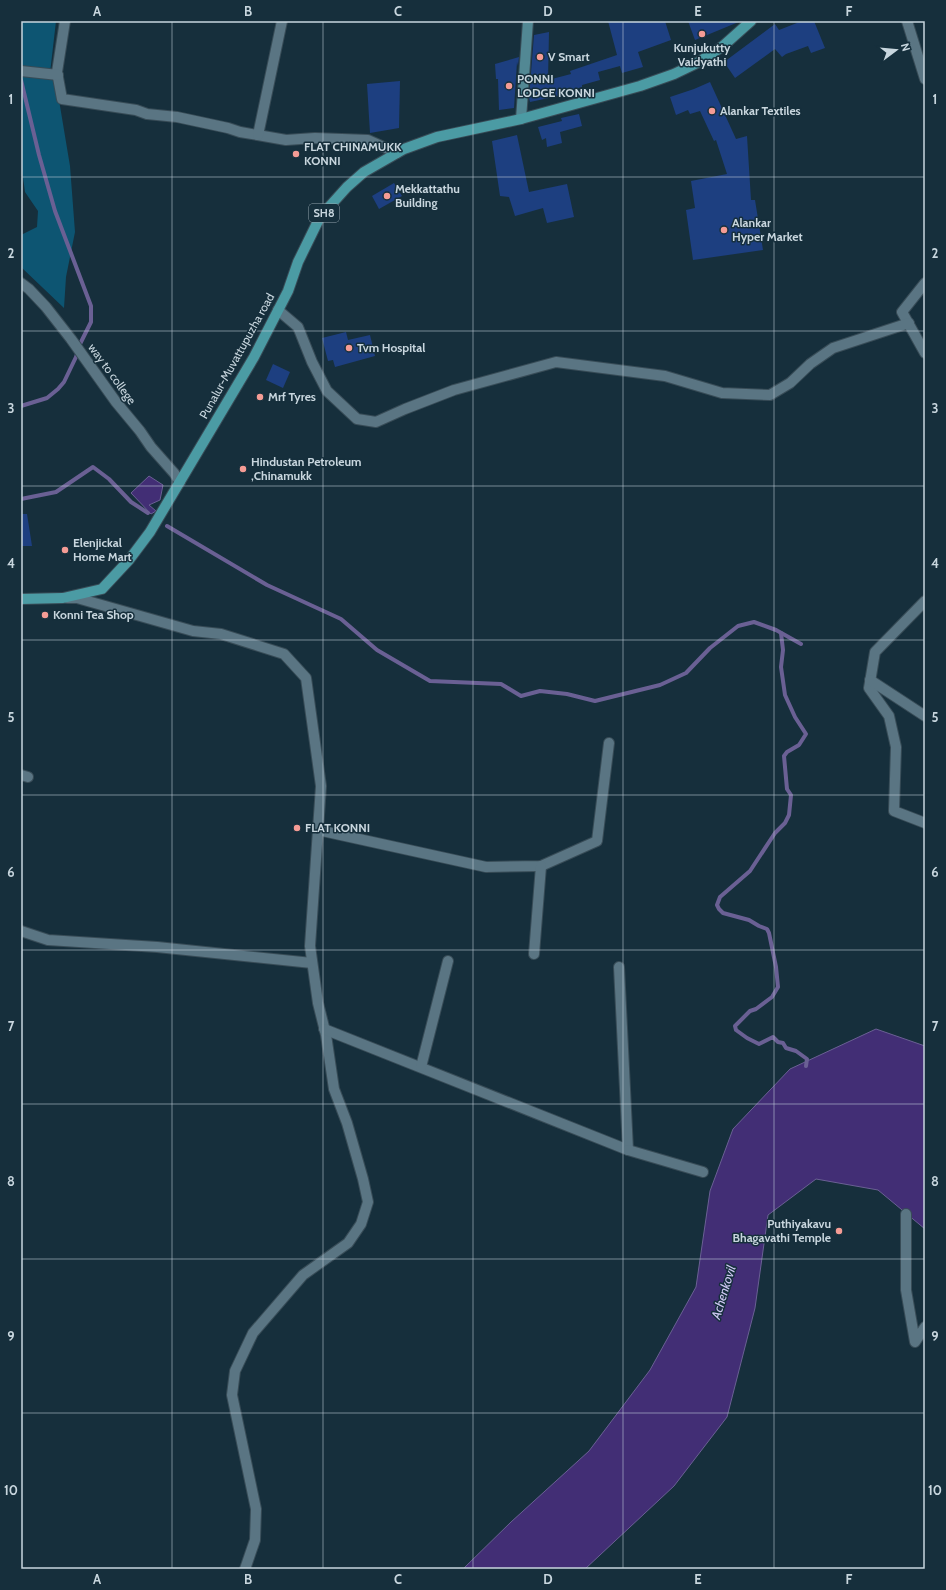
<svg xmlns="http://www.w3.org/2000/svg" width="946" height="1590" viewBox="0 0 946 1590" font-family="Cabin,sans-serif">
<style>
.green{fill:#0d5572}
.water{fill:#422e75;stroke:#6a6094}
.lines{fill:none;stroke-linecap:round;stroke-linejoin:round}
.stream{stroke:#6a6094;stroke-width:4}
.building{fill:#1d3f80}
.minor-casing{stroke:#384c57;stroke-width:12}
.secondary-casing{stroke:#384c57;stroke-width:12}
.primary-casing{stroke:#384c57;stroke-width:12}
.minor{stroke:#5a7583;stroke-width:10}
.secondary{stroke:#528894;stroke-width:10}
.primary{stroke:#4b9ba4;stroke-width:10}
.grid{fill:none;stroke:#c8d6de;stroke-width:1;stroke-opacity:0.55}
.poi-dot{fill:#f59c95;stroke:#162f3c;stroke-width:1.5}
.labels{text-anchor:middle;stroke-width:3;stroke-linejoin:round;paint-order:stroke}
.shield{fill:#162f3c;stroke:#93a4ad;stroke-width:1}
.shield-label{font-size:11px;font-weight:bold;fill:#c8d6de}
.poi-label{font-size:12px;font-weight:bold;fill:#c8d6de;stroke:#162f3c;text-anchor:start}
.street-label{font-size:12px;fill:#c8d6de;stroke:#162f3c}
.water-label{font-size:13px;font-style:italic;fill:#d0c9f4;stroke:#162f3c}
.neatline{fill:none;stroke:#c8d6de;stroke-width:1.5}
.grid-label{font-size:13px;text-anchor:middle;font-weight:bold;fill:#c8d6de}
</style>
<rect width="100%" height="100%" fill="#162f3c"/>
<polygon class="green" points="21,21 56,21 50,73 57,88 70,166 75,232 66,277 64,308 21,267 21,235 37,227 38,211 25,192 21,163"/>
<g class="water">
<polygon points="149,476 163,485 160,500 149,505 156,511 151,514 131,493"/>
<polygon points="876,1029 925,1046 925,1229 878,1190 816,1179 768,1215 755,1308 727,1417 674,1486 585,1569 463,1569 511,1522 589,1451 650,1370 696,1287 710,1191 733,1129 790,1069"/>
</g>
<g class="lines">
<g class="stream">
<polyline points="21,80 39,155 55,211 91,306 91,322 80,344 76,357 64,382 58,389 47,398 21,406"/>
<polyline points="21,499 56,492 93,467 109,479 131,502 148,513"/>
<polyline points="167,526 267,585 341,619 377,650 430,681 501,684 521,696 540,691 567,694 595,701 660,685 686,673 710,648 738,626 754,622 776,630 801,644"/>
<polyline points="781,633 783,650 781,667 785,695 795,717 806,734 799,745 787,752 784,756 787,789 791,795 789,815 785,823 775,833 750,871 720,897 717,905 719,909 723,913 749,920 759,926 767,929 769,933 776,967 778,987 772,997 756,1009 750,1011 735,1026 736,1030 747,1038 759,1044 773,1037 778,1042 783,1043 786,1048 796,1051 807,1059 806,1066"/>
</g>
</g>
<g class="building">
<polygon points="608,21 665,21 671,40 638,52 643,67 622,73 620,66 598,72 600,80 582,85 582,87 563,93 563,95 530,102 529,98 534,35 549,32 548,80 571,74 570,71 617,55"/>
<polygon points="688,21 741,21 695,40"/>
<polygon points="802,21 814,21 825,48 811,53 808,46 786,54 782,57 775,49 735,78 724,62 775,24 779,30"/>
<polygon points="519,57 518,66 517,62 514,108 499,110 498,79 496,79 495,64"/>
<polygon points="400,81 399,128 370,133 367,84"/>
<polygon points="710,82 736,139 747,136 751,200 755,200 763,250 693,260 686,210 695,208 691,181 727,174 716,140 714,141 700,111 690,114 688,110 676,115 670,97 694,89"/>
<polygon points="579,114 582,126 560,132 562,143 547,147 546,138 542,140 538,127 562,121 561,118"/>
<polygon points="517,135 529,192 567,184 574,217 547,223 543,208 515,216 509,197 500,196 492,141"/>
<polygon points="394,183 402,196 379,209 372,196"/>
<polygon points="346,332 348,340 370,335 375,356 335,367 333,360 328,361 322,338"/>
<polygon points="273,364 290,372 283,388 266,380"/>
<polygon points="21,514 27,514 32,546 21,546"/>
</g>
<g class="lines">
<defs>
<g id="minor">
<polyline points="65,21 57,72 62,99 136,110 147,114 177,117 228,128 240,132 286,140 315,138 368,140 397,153"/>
<polyline points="907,21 925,79"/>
<polyline points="21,71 58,75"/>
<polyline points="258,135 282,21"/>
<polyline points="21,283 29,289 46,307 71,339 116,402 140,431 151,447 174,473 180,482"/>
<polyline points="925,283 902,312 925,353"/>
<polyline points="278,310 298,327 312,362 327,391 357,419 376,422 405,409 454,390 556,362 665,376 722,393 770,395 790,383 810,364 833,348 909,323"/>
<polyline points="67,598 77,598 193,631 221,634 284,654 306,678 321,786 310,946 318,1003 326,1035 334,1089 347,1123 363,1179 368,1202 361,1224 348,1243 303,1275 253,1333 235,1371 232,1395 256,1509 255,1540 245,1569"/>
<polyline points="925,601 875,652 869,688 889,716 896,747 894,811 925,823"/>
<polyline points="870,680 925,716"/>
<polyline points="21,775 28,777"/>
<polyline points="318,830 486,867 541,866 597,841 609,743"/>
<polyline points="21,931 48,940 157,947 312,963"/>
<polyline points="534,954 541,866"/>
<polyline points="324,1029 628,1150 619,967"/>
<polyline points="421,1067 448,961"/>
<polyline points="628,1150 703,1172"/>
<polyline points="906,1214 906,1290 915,1342 925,1327"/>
</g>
<polyline id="secondary" points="521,119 528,21"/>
<polyline id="primary" points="21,599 63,598 102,589 129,560 150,532 254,357 288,291 298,262 320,217 347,187 364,172 404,149 437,137 521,119 640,86 674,74 699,62 723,46 751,21"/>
</defs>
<use href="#minor" class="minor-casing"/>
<use href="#secondary" class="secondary-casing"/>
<use href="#primary" class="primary-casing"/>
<use href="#minor" class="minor"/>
<use href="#secondary" class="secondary"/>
<use href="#primary" class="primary"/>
</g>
<path class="grid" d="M172 21V1569M323 21V1569M473 21V1569M623 21V1569M774 21V1569M21 177H925M21 331H925M21 486H925M21 640H925M21 795H925M21 950H925M21 1104H925M21 1259H925M21 1413H925"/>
<g class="poi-dot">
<circle cx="702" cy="34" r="4"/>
<circle cx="540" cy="57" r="4"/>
<circle cx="509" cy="86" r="4"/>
<circle cx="712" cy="111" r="4"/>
<circle cx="296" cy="154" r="4"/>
<circle cx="387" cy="196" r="4"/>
<circle cx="724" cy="230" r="4"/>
<circle cx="349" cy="348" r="4"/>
<circle cx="260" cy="397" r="4"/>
<circle cx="243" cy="469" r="4"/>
<circle cx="65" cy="550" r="4"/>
<circle cx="45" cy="615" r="4"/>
<circle cx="297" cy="828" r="4"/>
<circle cx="839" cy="1231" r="4"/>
</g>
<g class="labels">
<rect class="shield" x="309" y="204" width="30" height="18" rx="3"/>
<g class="shield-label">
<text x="324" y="217">SH8</text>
</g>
<g class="poi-label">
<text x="702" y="52" text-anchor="middle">Kunjukutty<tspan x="702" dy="14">Vaidyathi</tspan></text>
<text x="548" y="61">V Smart</text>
<text x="517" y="83">PONNI<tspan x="517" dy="14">LODGE KONNI</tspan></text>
<text x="720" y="115">Alankar Textiles</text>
<text x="304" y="151">FLAT CHINAMUKK<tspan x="304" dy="14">KONNI</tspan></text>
<text x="395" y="193">Mekkattathu<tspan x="395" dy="14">Building</tspan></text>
<text x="732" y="227">Alankar<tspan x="732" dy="14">Hyper Market</tspan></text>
<text x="357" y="352">Tvm Hospital</text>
<text x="268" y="401">Mrf Tyres</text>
<text x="251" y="466">Hindustan Petroleum<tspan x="251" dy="14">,Chinamukk</tspan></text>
<text x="73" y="547">Elenjickal<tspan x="73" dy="14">Home Mart</tspan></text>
<text x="53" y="619">Konni Tea Shop</text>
<text x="305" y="832">FLAT KONNI</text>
<text x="831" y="1228" text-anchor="end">Puthiyakavu<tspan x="831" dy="14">Bhagavathi Temple</tspan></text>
</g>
<g class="street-label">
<text transform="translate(237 356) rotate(-61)" y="4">Punalur-Muvattupuzha road</text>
<text transform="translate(112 374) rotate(54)" y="4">way to college</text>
</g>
<g class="water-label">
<text transform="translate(723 1292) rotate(-73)" y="5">Achenkovil</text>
</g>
</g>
<rect width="946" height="1590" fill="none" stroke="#162f3c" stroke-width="44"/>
<g transform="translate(896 50) rotate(74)" stroke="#162f3c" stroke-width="3" paint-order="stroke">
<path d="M0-3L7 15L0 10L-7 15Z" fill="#c8d6de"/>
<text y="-6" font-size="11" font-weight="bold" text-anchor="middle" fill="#c8d6de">N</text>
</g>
<rect x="22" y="22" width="902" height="1546" class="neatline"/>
<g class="grid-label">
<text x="97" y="16">A</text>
<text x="248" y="16">B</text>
<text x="398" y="16">C</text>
<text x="548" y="16">D</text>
<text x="698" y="16">E</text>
<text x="849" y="16">F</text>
<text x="11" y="104">1</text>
<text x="935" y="104">1</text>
<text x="11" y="258">2</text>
<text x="935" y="258">2</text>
<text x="11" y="413">3</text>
<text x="935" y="413">3</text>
<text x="11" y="568">4</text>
<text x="935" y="568">4</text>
<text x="11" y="722">5</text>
<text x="935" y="722">5</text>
<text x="11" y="877">6</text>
<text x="935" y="877">6</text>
<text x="11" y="1031">7</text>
<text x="935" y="1031">7</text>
<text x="11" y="1186">8</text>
<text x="935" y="1186">8</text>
<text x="11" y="1341">9</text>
<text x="935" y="1341">9</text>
<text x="11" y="1495">10</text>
<text x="935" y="1495">10</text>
<text x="97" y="1584">A</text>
<text x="248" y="1584">B</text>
<text x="398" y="1584">C</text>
<text x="548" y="1584">D</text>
<text x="698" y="1584">E</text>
<text x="849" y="1584">F</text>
</g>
</svg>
